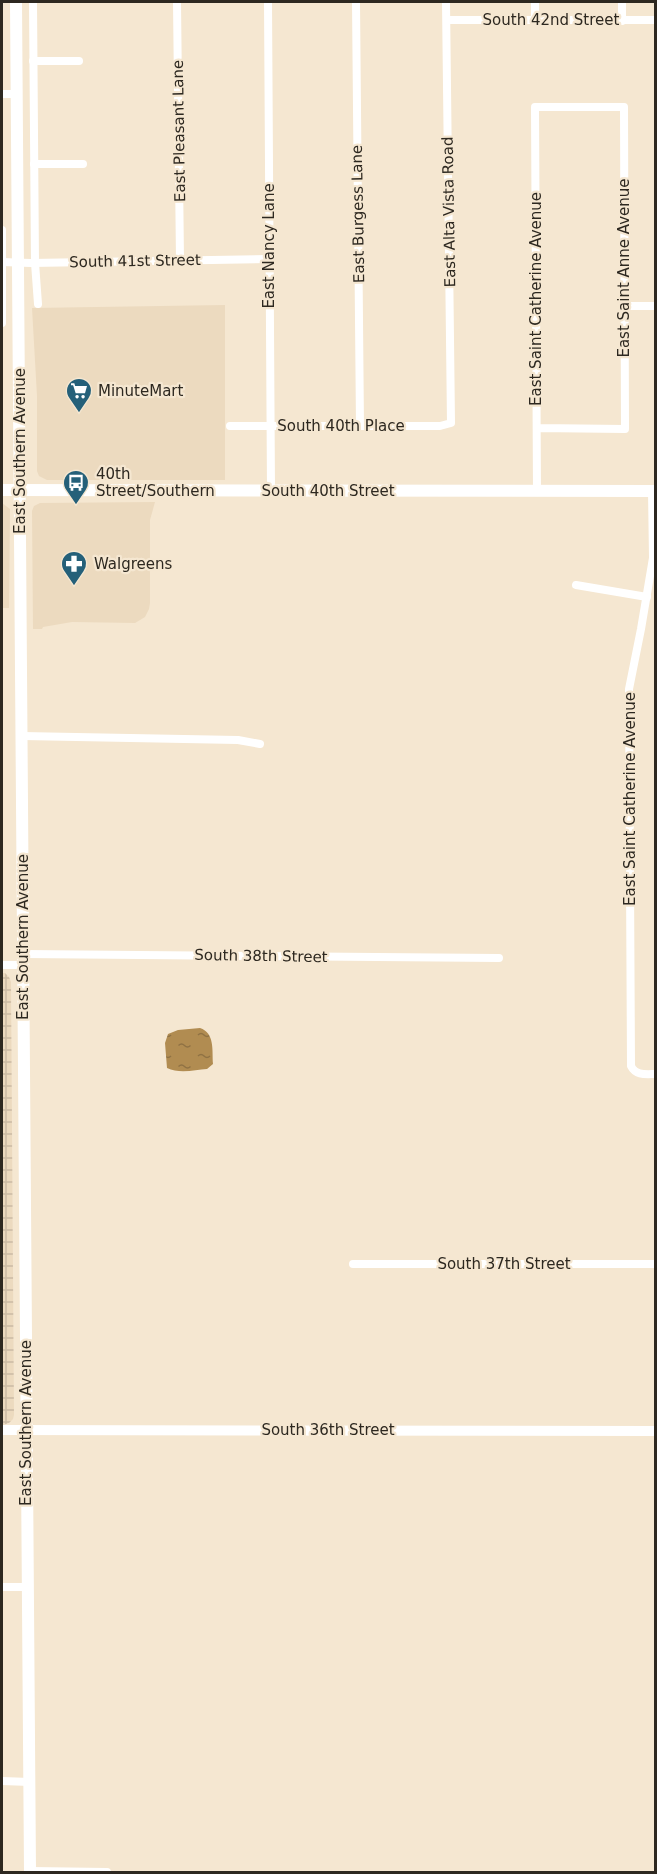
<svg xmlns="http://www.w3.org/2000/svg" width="657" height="1874" viewBox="0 0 657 1874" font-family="'DejaVu Sans',sans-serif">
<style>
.built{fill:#ecdabf}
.industrial{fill:url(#industrial-grid)}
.water{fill:url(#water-ripples)}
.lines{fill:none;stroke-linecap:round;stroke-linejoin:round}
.minor{stroke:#fff;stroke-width:8}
.tertiary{stroke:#fff;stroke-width:10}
.secondary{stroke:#fff;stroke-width:12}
.labels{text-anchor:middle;stroke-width:4.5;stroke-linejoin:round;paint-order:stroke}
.street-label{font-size:15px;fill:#2d2820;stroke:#f5e7d1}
.poi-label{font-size:15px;fill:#2d2820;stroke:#f5e7d1;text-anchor:start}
</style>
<defs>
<pattern id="industrial-grid" width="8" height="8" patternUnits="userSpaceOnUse" patternTransform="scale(1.5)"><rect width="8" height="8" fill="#ecdabf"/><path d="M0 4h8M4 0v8" fill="none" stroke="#cbbba4"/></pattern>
<pattern id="water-ripples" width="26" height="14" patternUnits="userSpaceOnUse" patternTransform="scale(1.5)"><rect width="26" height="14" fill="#b18c51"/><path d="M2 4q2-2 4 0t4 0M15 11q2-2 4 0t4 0" fill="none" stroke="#907243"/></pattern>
</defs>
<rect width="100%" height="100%" fill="#f5e7d1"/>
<g class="built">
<polygon points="225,305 225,480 47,480 39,476 37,471 37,396 32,308"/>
<polygon points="155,502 150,520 150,603 149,609 145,617 135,623 72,622 43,627 42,629 33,629 32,511 34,506 40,503"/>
<polygon points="2,503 10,509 9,608 2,608"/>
</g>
<polygon class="industrial" points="2,973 5,973 9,977 11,982 14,1415 13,1419 9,1423 3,1425 2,1425"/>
<path class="water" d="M200 1028C215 1033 212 1050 213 1064L207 1069C195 1070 179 1074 167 1068L165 1043 168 1034 178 1030Z"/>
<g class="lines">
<g class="minor">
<polyline points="33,2 35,263 38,304"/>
<polyline points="177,2 180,260"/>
<polyline points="268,2 271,491"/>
<polyline points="356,2 360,426"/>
<polyline points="535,2 535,20"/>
<polyline points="622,2 622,21"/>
<polyline points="447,20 656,20"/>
<polyline points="33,61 79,61"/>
<polyline points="2,94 17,94"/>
<polyline points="34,164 83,164"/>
<polyline points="2,230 2,323"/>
<polyline points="2,262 31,263 269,259"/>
<polyline points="624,306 656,306"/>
<polyline points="230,426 440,426 451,423 446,2"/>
<polyline points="537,491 535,107 624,107 625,429 537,428"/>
<path d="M652 491 653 558 641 629 629 689 631 1066C636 1076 646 1074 656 1074"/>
<polyline points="576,585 647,597"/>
<polyline points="22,736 238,740 260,744"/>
<polyline points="23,954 499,958"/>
<polyline points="2,965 23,965"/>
<polyline points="353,1264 656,1264"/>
<polyline points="2,1587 28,1587"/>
<polyline points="2,1781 30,1782"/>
<polyline points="30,1871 107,1872"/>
</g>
<polyline class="tertiary" points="2,1430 656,1431"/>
<g class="secondary">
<polyline points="16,2 30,1872"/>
<polyline points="2,490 656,491"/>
</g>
</g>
<defs>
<symbol id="supermarket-pin" viewBox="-11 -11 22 30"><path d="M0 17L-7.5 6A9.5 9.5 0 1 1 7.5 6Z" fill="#256079" stroke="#f5e7d1"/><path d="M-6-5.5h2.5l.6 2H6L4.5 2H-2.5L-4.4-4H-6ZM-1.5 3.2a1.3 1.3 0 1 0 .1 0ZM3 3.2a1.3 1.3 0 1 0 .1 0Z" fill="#fff"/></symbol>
<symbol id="bus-pin" viewBox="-11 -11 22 30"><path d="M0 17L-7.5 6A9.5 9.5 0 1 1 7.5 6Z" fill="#256079" stroke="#f5e7d1"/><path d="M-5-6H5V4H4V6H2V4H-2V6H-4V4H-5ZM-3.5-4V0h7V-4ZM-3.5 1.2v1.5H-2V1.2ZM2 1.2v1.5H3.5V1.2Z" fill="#fff"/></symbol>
<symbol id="pharmacy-pin" viewBox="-11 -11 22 30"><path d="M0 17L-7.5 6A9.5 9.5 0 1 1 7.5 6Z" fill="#256079" stroke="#f5e7d1"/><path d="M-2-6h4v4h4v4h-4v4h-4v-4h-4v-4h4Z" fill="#fff"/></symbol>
</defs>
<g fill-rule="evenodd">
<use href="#supermarket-pin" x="64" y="376" width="30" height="40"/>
<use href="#bus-pin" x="61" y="468" width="30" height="40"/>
<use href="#pharmacy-pin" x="59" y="549" width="30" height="40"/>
</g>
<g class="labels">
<g class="street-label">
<text x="551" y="25">South 42nd Street</text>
<text transform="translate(179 131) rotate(-91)" y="5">East Pleasant Lane</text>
<text transform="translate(449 212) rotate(-91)" y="5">East Alta Vista Road</text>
<text transform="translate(358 214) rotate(-91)" y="5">East Burgess Lane</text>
<text transform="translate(269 246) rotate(-90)" y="5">East Nancy Lane</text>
<text transform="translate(135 261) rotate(-1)" y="5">South 41st Street</text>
<text transform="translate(624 268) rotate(-90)" y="5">East Saint Anne Avenue</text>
<text transform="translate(536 299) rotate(-90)" y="5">East Saint Catherine Avenue</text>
<text x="341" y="431">South 40th Place</text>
<text transform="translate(20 451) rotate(-90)" y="5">East Southern Avenue</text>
<text x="328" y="496">South 40th Street</text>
<text transform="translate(630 799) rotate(-90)" y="5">East Saint Catherine Avenue</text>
<text transform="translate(23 937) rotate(-90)" y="5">East Southern Avenue</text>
<text transform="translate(261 956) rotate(1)" y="5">South 38th Street</text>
<text x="504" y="1269">South 37th Street</text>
<text transform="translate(26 1423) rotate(-90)" y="5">East Southern Avenue</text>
<text x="328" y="1435">South 36th Street</text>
</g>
<g class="poi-label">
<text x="98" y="396">MinuteMart</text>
<text x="96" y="479">40th<tspan x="96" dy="17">Street/Southern</tspan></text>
<text x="94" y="569">Walgreens</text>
</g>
</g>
<rect width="657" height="1874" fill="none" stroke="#2d2820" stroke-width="6"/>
</svg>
